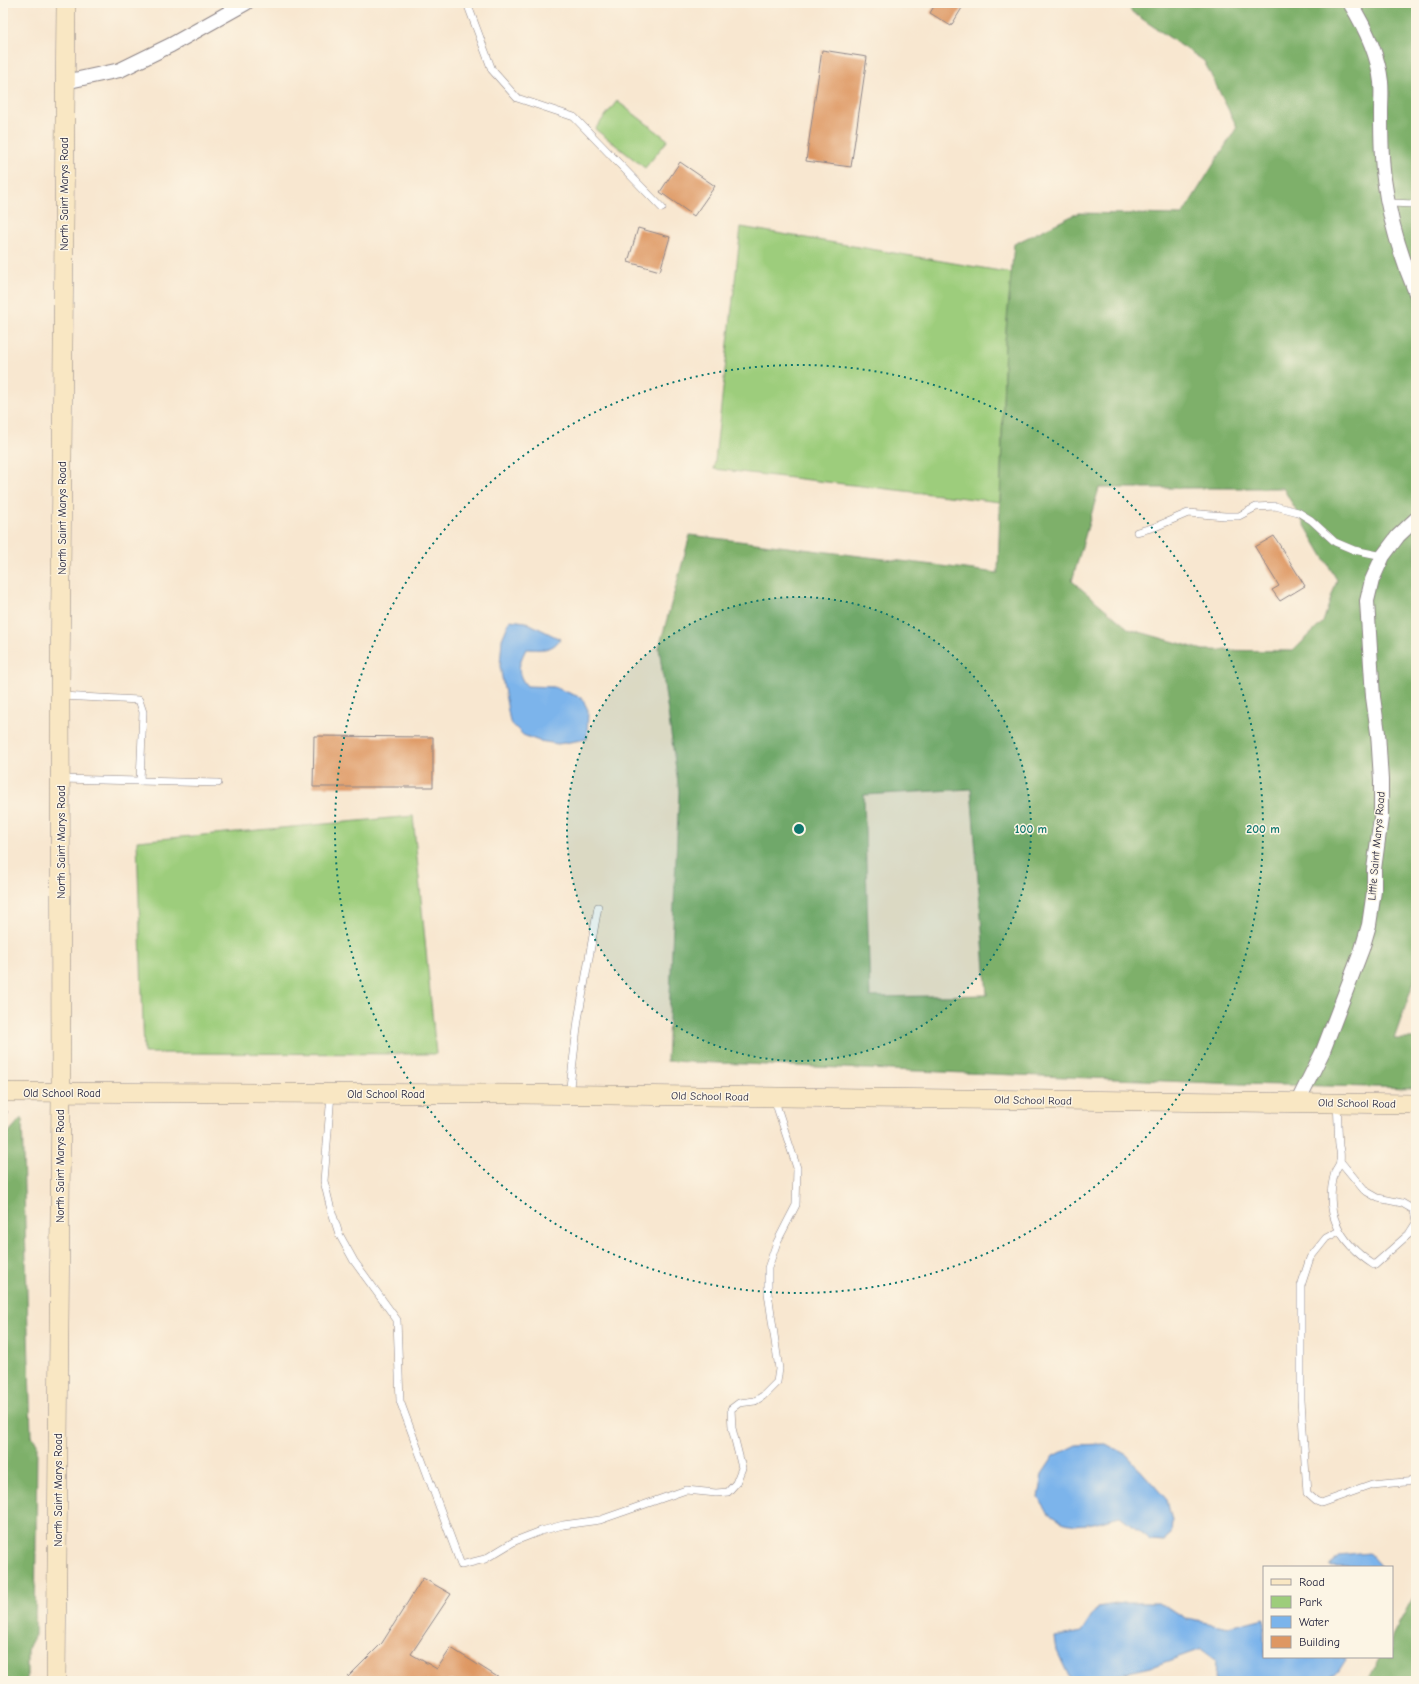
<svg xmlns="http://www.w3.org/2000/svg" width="1419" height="1684" viewBox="0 0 1419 1684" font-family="'Comic Neue',sans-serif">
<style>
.green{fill:#9dcd7b;stroke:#60785b}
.forest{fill:#7eb06b;stroke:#506953;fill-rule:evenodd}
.water{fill:#7bb4eb;stroke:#4e6b93}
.building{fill:#de9762}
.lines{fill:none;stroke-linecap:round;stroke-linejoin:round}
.lane-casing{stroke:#8d8486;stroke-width:8}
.street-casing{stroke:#8d8486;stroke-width:16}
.secondary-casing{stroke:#8d8486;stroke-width:20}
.path{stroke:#8d8486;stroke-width:2.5;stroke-dasharray:3 3;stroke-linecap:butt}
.lane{stroke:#fff;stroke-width:7}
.street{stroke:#fff;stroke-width:14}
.secondary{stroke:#f9e7c3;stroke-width:19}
.ring{fill:none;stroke:#0f766e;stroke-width:2;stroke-dasharray:2 4}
.labels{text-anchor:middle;stroke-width:3;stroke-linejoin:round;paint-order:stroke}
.street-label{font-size:11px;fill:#22223b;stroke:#fcf5e5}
.centre{fill:#0f766e;stroke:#fcf5e5;stroke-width:2}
.ring-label{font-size:12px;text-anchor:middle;font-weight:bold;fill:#0f766e;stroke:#fcf5e5;stroke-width:3;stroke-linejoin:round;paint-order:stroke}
</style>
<rect width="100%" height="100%" fill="#fcf5e5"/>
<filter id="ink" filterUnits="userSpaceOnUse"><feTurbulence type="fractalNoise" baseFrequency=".025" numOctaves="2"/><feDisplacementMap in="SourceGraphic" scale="8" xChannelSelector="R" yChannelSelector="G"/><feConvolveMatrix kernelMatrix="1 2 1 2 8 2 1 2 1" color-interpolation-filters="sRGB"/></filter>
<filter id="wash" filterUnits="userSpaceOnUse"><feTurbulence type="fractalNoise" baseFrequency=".012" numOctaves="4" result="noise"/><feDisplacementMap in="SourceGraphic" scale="16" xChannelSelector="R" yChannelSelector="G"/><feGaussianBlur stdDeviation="0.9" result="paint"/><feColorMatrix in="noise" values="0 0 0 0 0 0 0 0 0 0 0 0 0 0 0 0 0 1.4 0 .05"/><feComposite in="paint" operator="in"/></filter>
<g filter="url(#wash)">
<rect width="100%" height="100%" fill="#f8e7d0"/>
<g class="green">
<polygon points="617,101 668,140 645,168 595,129"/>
<polygon points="741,227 1012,273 1005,341 1000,502 714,469"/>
<polygon points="413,816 436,1054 144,1053 137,841"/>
</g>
<g class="forest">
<path d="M1127 3H1416V976L1394 1039H1416V1088L1239 1084 667 1061 679 791 659 648 690 535 998 573 1005 341 1014 244 1078 213 1182 215 1237 127 1204 61 1132 12ZM1099 488H1283L1337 580 1323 622 1293 651 1203 650 1129 629 1072 581ZM971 789 987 995 870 997 864 795Z"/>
<polygon points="22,1117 31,1436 37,1443 35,1635 27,1650 27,1681 3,1681 4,1231 3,1139"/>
<polygon points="1416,1592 1416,1681 1368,1681 1381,1657 1392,1657 1392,1636"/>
</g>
<g class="water">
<path d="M510 620 526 622 560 639C552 652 539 649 526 649 519 663 515 673 527 686L554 687 582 698 588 710 587 739 558 744 539 741 523 735 510 722 500 666 502 639Z"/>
<path d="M1106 1444 1127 1455 1167 1500 1172 1521 1171 1535 1164 1541 1150 1540 1120 1516C1098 1521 1074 1532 1053 1517 1047 1513 1042 1503 1038 1497L1042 1474 1054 1456 1076 1445Z"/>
<polygon points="1369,1553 1381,1567 1330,1567 1339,1556"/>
<polygon points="1123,1603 1159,1603 1187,1619 1229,1627 1264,1618 1264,1657 1346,1657 1337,1671 1326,1681 1215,1681 1216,1660 1201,1649 1151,1667 1106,1677 1105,1681 1071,1681 1057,1651 1055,1637 1081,1632 1097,1607"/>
</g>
<g id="blocks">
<g class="building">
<polygon points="936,3 965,3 951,26 930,13"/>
<polygon points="822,50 867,57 851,167 806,161"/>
<polygon points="680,162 715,186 694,216 660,192"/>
<polygon points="638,228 670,237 660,271 628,262"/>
<polygon points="1274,536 1305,586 1280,601 1272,590 1279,586 1255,547"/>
<polygon points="314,736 433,737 433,787 313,787"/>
<polygon points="423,1578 451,1594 411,1654 437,1669 451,1648 504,1681 394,1681 391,1680 390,1681 344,1681 382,1643"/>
</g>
</g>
</g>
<g filter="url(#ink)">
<use href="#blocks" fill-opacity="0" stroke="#8d8486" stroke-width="1"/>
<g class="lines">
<defs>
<g id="lane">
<polyline points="467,3 492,70 517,98 574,117 662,208"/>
<polyline points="1389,203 1416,204"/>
<polyline points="1137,532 1155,527 1188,513 1225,516 1239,516 1256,507 1275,506 1298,512 1311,520 1335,542 1354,550 1383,556"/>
<polyline points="61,696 139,700 143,712 140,781"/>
<polyline points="61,779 218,783"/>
<polyline points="331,1094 324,1181 330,1206 339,1234 354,1261 397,1320 400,1401 461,1565 485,1559 515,1541 541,1531 563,1525 600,1520 686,1490 716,1493 728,1492 736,1483 742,1468 732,1428 731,1409 739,1403 755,1401 763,1396 777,1382 779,1369 768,1293 768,1268 777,1242 796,1205 797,1168 774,1098"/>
<polyline points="569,1095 578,1020 598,907"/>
<path d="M1337 1103C1338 1117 1338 1132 1339 1146 1340 1150 1341 1156 1340 1161 1340 1165 1336 1168 1335 1172 1323 1213 1340 1243 1374 1265L1409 1234 1416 1223"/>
<polyline points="1340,1161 1364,1190 1378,1198 1402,1203 1414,1210 1416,1221"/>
<polyline points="1339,1231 1326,1238 1310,1258 1301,1286 1301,1400 1307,1493 1316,1501 1321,1503 1372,1485 1416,1481"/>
</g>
<g id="street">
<path d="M1350 3C1365 27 1378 53 1381 82 1382 92 1381 102 1381 112 1381 134 1381 157 1384 179 1389 218 1401 257 1416 293"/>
<polyline points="65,82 120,70 171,45 246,3"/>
<polyline points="1297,1103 1323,1051 1362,949 1369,925 1374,891 1374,869 1381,818 1381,780 1378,733 1373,697 1367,601 1372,580 1383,556 1398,536 1416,519"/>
</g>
<g id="secondary">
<polyline points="3,1092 516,1094 1416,1104"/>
<polyline points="56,1681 61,1093 60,689 66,3"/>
</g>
</defs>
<use href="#lane" class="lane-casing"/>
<use href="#street" class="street-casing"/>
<use href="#secondary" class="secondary-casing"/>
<polyline class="path" points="3,1119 8,1109"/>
<use href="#lane" class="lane"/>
<use href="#street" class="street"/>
<use href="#secondary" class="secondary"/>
</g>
</g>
<circle cx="799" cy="829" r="232" fill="#0f766e" fill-opacity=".12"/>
<g class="ring">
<circle cx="799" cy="829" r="232"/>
<circle cx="799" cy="829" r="464"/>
</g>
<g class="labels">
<g class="street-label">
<text transform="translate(64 194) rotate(-90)" y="4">North Saint Marys Road</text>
<text transform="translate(62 518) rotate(-90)" y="4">North Saint Marys Road</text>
<text transform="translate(61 842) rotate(-90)" y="4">North Saint Marys Road</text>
<text transform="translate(1376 846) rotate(-85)" y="4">Little Saint Marys Road</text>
<text x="62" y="1097">Old School Road</text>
<text x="386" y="1098">Old School Road</text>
<text transform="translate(710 1096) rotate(1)" y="4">Old School Road</text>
<text transform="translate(1033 1100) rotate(1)" y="4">Old School Road</text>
<text transform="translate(1357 1103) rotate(1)" y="4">Old School Road</text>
<text transform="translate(60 1166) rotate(-90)" y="4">North Saint Marys Road</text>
<text transform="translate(58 1490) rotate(-90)" y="4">North Saint Marys Road</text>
</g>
</g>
<circle cx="799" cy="829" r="6" class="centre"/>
<g class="ring-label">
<text x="1031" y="833">100 m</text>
<text x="1263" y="833">200 m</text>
</g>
<rect width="1419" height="1684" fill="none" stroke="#fcf5e5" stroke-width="16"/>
<rect x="1263" y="1566" width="130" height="92" fill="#fcf5e5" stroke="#a5a1a1"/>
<rect x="1271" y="1579" width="20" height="6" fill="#f9e7c3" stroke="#a5a1a1"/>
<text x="1299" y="1586" font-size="12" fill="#22223b">Road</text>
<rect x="1271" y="1596" width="20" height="12" fill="#9dcd7b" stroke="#a5a1a1"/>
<text x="1299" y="1606" font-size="12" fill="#22223b">Park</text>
<rect x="1271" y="1616" width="20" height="12" fill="#7bb4eb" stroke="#a5a1a1"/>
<text x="1299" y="1626" font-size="12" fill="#22223b">Water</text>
<rect x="1271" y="1636" width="20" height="12" fill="#de9762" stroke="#a5a1a1"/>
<text x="1299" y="1646" font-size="12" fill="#22223b">Building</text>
</svg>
